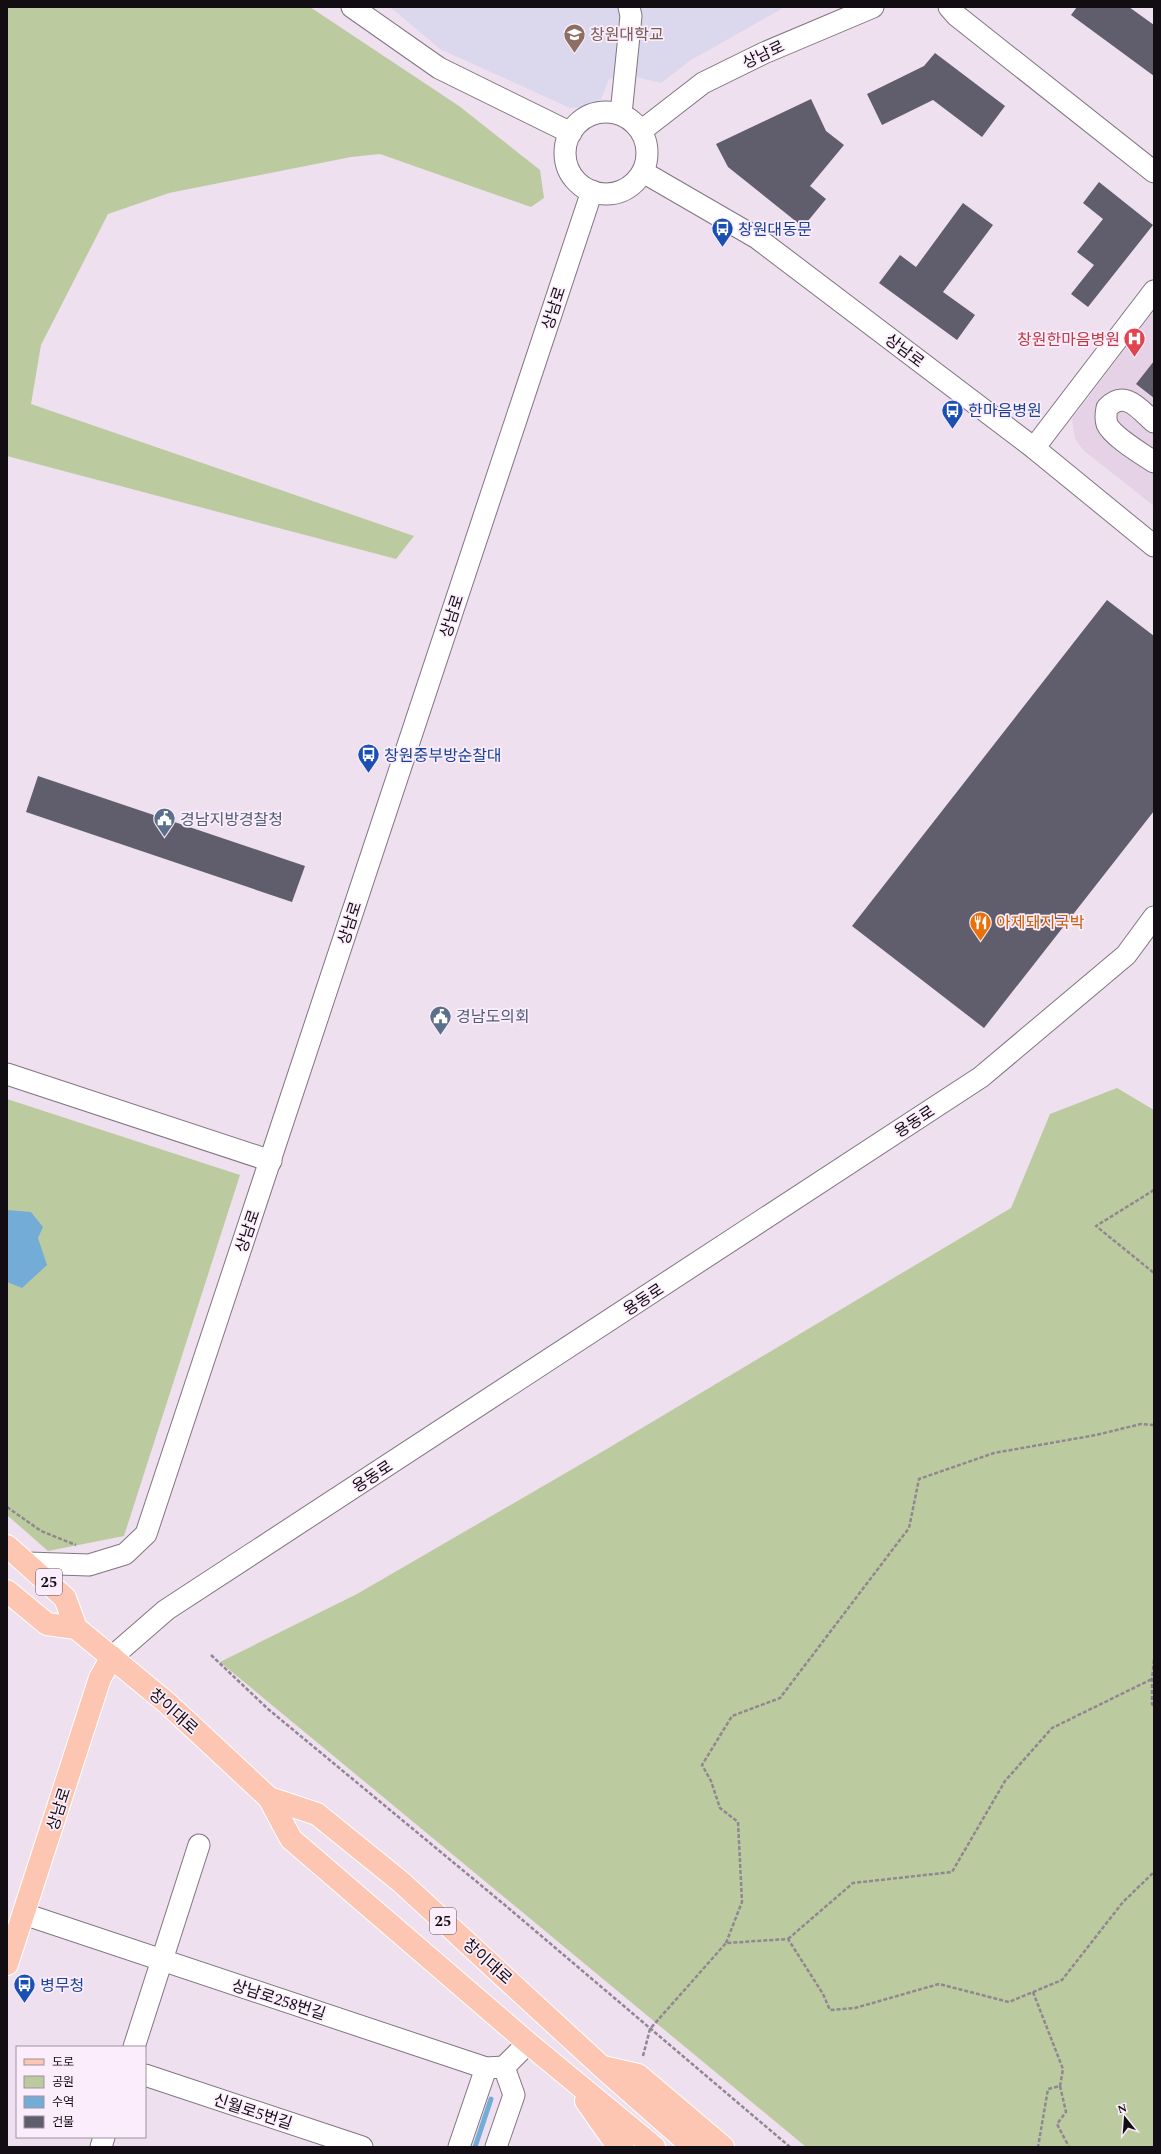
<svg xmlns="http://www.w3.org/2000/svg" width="1161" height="2154" viewBox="0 0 1161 2154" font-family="Spectral,'Noto Sans KR',serif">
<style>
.built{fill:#e6d2e6}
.education{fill:#dbd8ed}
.green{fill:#bccb9f}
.water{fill:#73acd6}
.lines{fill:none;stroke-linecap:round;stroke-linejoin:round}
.stream{stroke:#73acd6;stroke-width:5}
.building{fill:#605d6c}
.minor-casing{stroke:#817581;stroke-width:23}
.major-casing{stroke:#fff;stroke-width:24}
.path{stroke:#918691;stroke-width:2.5;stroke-dasharray:4 2;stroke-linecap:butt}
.minor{stroke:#fff;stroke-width:21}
.major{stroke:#fcc6b2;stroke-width:22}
.labels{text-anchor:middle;stroke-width:3.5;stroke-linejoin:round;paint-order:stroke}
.shield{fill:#fbedfb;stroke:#585058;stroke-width:1}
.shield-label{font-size:15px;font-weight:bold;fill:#120d12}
.education-label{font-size:16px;fill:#785e54;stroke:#fbedfb;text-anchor:start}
.street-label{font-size:16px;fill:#120d12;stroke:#fbedfb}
.transit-label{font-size:16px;fill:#164399;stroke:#fbedfb;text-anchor:start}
.health-label{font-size:16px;fill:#be3a42;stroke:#fbedfb;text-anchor:end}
.service-label{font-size:16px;fill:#4e5e75;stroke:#fbedfb;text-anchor:start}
.food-label{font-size:16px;fill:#c56008;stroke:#fbedfb;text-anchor:start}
</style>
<rect width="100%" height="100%" fill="#eee0ee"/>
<polygon class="built" points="1154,310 1154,506 1083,450 1075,439 1072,419"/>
<polygon class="education" points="390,7 785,7 691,60 661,83 636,77 624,76 609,79 601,99 590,106 570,108 440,49"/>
<g class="green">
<polygon points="7,7 310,7 459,106 540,170 544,198 531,207 380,154 351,157 169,193 108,214 41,345 31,404 414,536 396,559 7,456"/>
<polygon points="1117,1088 1154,1110 1154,2147 806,2147 220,1662 357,1594 600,1453 1011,1208 1050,1114"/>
<polygon points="7,1099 240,1175 124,1536 48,1551 7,1515"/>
</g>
<polygon class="water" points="7,1210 31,1212 43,1227 38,1238 47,1265 22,1288 7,1282"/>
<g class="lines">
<polyline class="stream" points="475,2147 491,2099"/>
</g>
<g class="building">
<polygon points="1077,7 1129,7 1154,25 1154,76 1071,15"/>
<polygon points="935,53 1005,106 982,137 933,100 882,125 867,94 924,66"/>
<polygon points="811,99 826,131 844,145 810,186 826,199 803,227 728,167 716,144"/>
<polygon points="1099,182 1153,225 1088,307 1071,294 1094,265 1077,252 1103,219 1083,203"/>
<polygon points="963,203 993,225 943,292 975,315 957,340 879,283 900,255 916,267"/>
<polygon points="1154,361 1154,398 1136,384"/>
<polygon points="1107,600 1154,636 1154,811 984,1028 852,926"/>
<polygon points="38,776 305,866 292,902 26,812"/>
</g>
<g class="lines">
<defs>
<g id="minor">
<polyline points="352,7 439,68 571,133"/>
<polyline points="949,7 957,16 1154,172"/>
<circle cx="606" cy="153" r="41"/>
<polyline points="621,114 631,16 629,7"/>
<polyline points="641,131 703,83 764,53 873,7"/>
<polyline points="643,172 757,238 1034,448 1154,546"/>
<path d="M1154 422C1139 409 1125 389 1107 408 1106 413 1105 418 1107 424 1112 436 1142 454 1154 462"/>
<polyline points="1034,448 1154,291"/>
<polyline points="7,1074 271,1161"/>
<polyline points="28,1563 89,1565 125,1554 146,1534 592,191"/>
<polyline points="112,1657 166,1610 981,1077 1126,955 1154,917"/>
<polyline points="24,1914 486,2068 504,2067 528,2043"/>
<polyline points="134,2047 199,1845"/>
<polyline points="145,2075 362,2147"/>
<polyline points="101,2147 104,2137"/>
<polyline points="459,2147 486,2068"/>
<polyline points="496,2147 514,2095 504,2067"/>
</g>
<g id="major">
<polyline points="7,1546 65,1598 76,1628"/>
<polyline points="7,1591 47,1624 76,1628 167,1703 269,1798 291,1839 528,2043 654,2147"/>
<polyline points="269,1798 317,1814 401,1882 602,2067 693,2147"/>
<polyline points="7,1964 100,1678 112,1657"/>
<polyline points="603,2067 638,2075 723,2147"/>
<polyline points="586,2101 612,2138 623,2147"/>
</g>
</defs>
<use href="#minor" class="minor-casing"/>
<use href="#major" class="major-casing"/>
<g class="path">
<polyline points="1154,1190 1096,1226 1154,1273"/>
<polyline points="7,1507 41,1531 76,1545"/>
<polyline points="211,1655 268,1709 506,1906 790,2147"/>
<polyline points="1154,1660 1152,1679 1152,1704 1154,1707"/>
<polyline points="788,1939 853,1883 952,1872 1005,1781 1052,1728 1152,1679"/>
<polyline points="726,1943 742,1902 738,1822 720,1808 711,1781 702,1765 732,1716 780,1698 909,1528 919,1479 994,1453 1096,1435 1141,1424 1154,1425"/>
<polyline points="1033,1992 1063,2069 1060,2086 1048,2089 1038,2147"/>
<polyline points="643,2056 650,2029 726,1943 788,1939 823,1994 830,2010 855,2008 939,1984 1009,2002 1062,1980 1123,1902 1154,1872"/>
<polyline points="1060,2086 1066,2112 1057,2124 1069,2147"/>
</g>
<use href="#minor" class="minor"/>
<use href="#major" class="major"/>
</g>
<defs>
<symbol id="university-pin" viewBox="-11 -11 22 30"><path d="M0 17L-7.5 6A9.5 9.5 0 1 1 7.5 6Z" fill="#8d6e63" stroke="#fbedfb"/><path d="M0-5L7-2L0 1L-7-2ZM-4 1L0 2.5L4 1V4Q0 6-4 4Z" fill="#fff"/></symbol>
<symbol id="bus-pin" viewBox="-11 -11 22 30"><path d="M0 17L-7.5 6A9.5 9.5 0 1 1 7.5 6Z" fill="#1a4fb4" stroke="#fbedfb"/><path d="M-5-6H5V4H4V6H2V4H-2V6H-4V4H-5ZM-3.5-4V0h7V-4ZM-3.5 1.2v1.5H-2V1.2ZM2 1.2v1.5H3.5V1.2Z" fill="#fff"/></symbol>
<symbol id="hospital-pin" viewBox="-11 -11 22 30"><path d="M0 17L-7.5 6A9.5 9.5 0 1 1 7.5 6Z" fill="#e0444e" stroke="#fbedfb"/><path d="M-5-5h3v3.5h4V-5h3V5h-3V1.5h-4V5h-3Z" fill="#fff"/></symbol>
<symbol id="civic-pin" viewBox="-11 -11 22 30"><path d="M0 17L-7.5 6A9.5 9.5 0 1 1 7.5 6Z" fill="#5c6f8a" stroke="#fbedfb"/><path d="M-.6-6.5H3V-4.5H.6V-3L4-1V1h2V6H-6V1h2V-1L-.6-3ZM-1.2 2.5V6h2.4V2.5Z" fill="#fff"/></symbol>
<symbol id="restaurant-pin" viewBox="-11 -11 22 30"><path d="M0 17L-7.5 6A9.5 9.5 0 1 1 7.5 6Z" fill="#e8710a" stroke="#fbedfb"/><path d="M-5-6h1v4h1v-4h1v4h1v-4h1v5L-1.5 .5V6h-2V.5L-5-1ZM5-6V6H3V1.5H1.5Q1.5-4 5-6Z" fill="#fff"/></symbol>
</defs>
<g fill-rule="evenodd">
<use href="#university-pin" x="562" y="22" width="25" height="34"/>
<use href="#bus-pin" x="710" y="216" width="25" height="34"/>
<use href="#hospital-pin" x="1122" y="326" width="25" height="34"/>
<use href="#bus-pin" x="940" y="398" width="25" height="34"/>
<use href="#bus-pin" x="356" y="742" width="25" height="34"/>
<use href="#civic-pin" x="152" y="806" width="25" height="34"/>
<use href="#restaurant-pin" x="968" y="910" width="25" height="34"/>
<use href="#civic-pin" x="428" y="1004" width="25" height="34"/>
<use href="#bus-pin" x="12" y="1972" width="25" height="34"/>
</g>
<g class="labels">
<g class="shield">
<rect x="36" y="1569" width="26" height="26" rx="3"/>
<rect x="430" y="1908" width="26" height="26" rx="3"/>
</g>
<g class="shield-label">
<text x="49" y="1587">25</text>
<text x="443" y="1926">25</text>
</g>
<g class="education-label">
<text x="590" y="40">창원대학교</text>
</g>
<g class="street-label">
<text transform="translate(763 54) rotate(-25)" y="6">상남로</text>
<text transform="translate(553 308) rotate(-72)" y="6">상남로</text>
<text transform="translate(905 350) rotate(37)" y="6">상남로</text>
<text transform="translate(451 616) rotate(-72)" y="6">상남로</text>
<text transform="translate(349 923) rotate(-72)" y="6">상남로</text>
<text transform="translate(914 1121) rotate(-33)" y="6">용동로</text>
<text transform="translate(247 1231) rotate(-71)" y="6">상남로</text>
<text transform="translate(643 1299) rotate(-33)" y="6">용동로</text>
<text transform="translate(372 1476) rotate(-33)" y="6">용동로</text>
<text transform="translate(174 1711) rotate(42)" y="6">창이대로</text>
<text transform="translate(58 1809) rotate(-72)" y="6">상남로</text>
<text transform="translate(488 1961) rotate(42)" y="6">창이대로</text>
<text transform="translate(279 1999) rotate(18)" y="6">상남로258번길</text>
<text transform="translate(253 2111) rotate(18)" y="6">신월로5번길</text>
</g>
<g class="transit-label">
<text x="738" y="235">창원대동문</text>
<text x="968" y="416">한마음병원</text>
<text x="384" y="761">창원중부방순찰대</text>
<text x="40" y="1991">병무청</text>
</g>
<g class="health-label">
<text x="1120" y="345">창원한마음병원</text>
</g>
<g class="service-label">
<text x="180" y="825">경남지방경찰청</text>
<text x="456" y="1022">경남도의회</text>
</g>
<g class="food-label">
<text x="996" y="928">아제돼지국박</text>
</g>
</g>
<rect width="1161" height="2154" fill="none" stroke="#120d12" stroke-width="16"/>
<rect x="16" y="2046" width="130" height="92" fill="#fbedfb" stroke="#9e939e"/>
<rect x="24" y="2059" width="20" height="6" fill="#fcc6b2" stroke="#9e939e"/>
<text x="52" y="2066" font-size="12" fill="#120d12">도로</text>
<rect x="24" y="2076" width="20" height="12" fill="#bccb9f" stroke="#9e939e"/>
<text x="52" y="2086" font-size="12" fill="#120d12">공원</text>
<rect x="24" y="2096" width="20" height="12" fill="#73acd6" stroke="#9e939e"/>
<text x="52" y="2106" font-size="12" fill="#120d12">수역</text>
<rect x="24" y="2116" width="20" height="12" fill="#605d6c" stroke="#9e939e"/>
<text x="52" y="2126" font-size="12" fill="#120d12">건물</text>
<g transform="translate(1125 2118) rotate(343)" stroke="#fbedfb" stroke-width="3" paint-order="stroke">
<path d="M0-3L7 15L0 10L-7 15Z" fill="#120d12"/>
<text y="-6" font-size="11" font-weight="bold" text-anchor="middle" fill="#120d12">N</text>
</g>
</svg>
